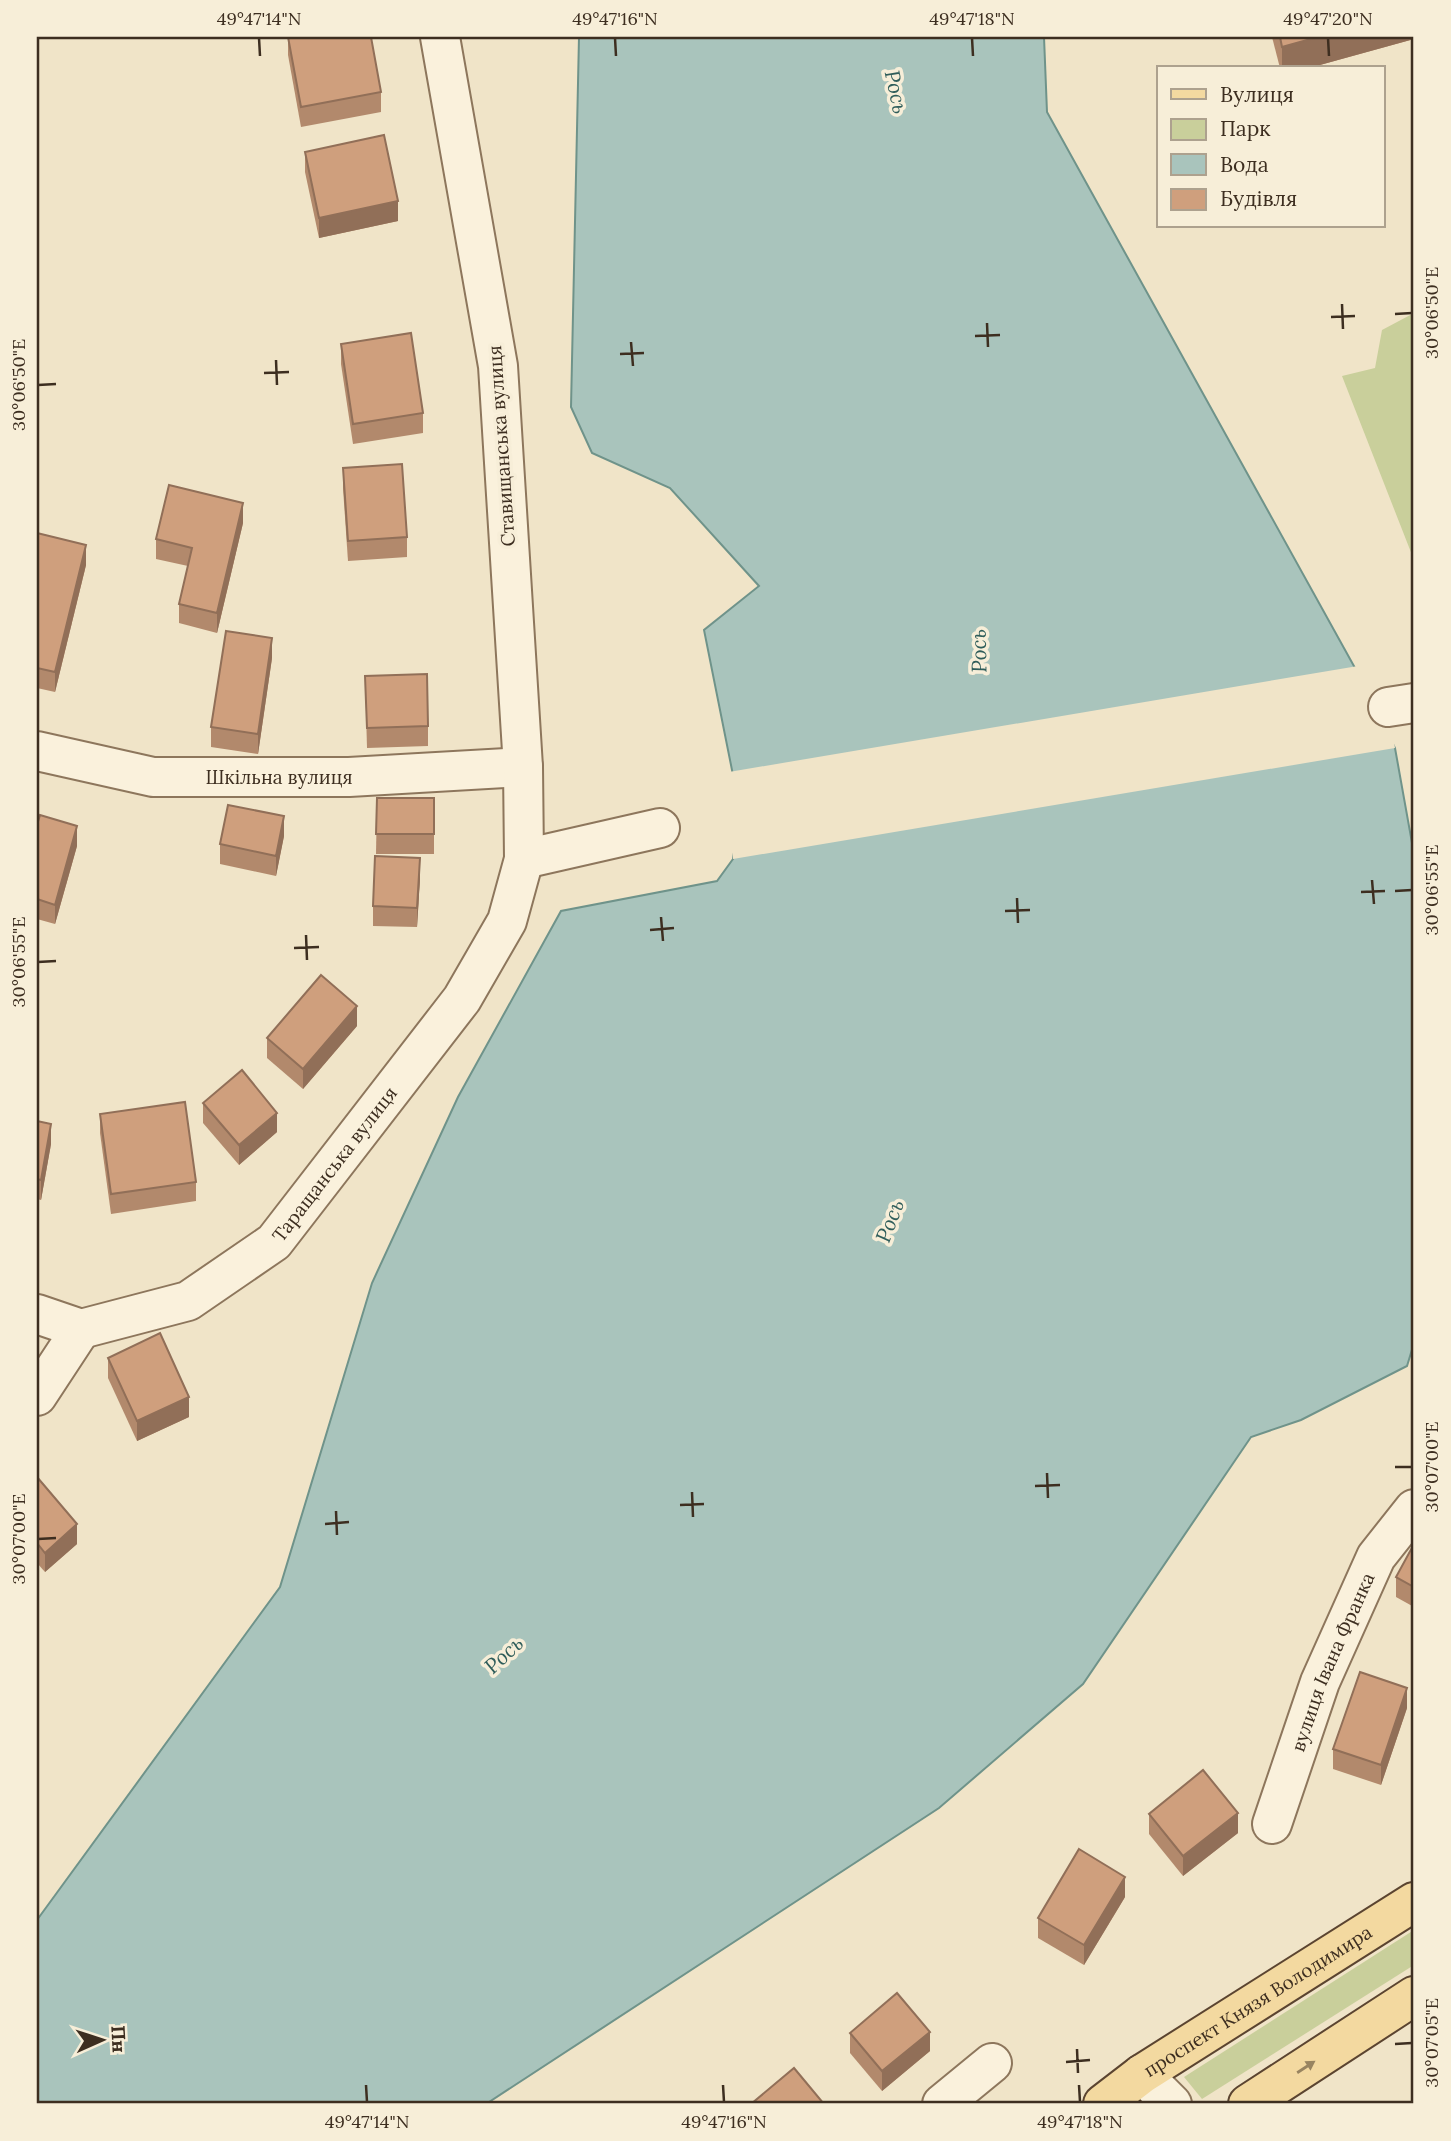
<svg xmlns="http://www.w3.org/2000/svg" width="1451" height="2141" viewBox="0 0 1451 2141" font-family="Lora,serif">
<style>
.green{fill:#c9cf9b}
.water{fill:#a9c4bc;stroke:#6f938a;stroke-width:2}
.pier{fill:#f0e4c8}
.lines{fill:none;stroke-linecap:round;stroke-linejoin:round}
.minor-casing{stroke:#8d765c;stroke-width:42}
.major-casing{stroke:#5b4430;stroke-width:42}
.minor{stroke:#faf1dc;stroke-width:38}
.major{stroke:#f3d9a0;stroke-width:38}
.wall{fill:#b2896c}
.shaded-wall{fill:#916f58}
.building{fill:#cf9f7d;stroke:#916f58;stroke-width:2}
.oneway{fill:#988460}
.ticks{fill:none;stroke:#3d2e20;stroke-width:2.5}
.labels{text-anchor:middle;stroke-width:7;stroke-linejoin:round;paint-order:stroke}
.street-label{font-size:19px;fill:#3d2e20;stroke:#f7eed8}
.water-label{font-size:21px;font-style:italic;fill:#2f5d5a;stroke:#f7eed8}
.neatline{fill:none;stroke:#3d2e20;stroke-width:2.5}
.ticks-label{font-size:18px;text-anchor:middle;fill:#3d2e20}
</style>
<rect width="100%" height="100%" fill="#f0e4c8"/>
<g class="green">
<polygon points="1414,313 1414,560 1342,376 1375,368 1382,330"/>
<polygon points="1414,1930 1414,1965 1202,2099 1184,2077"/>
</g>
<polygon class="water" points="579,37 1044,37 1047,112 1360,677 1395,748 1414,854 1414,1343 1407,1366 1301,1420 1251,1437 1083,1684 939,1808 486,2104 37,2104 37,1920 280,1587 372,1283 458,1097 561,911 717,881 733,859 733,775 704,630 759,586 670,488 592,453 571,407"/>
<polygon class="pier" points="1358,666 1393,736 1395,748 733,859 730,840 729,772"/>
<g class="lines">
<defs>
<g id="minor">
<polyline points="1388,707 1414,703"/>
<path id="s1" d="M37 751 153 777H349L523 767"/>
<polyline points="524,859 660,828"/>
<path id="s2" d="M37 1314 81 1329 188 1301 274 1242 462 999 507 921 524 859 523 767 498 366 440 37"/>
<polyline points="37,1396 81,1329"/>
<path id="s3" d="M1272 1824 1320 1682 1376 1557 1414 1509"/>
<polyline points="1142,2074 1172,2104"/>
<polyline points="942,2104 992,2063"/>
</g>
<g id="major">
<path id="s4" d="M1103 2104 1142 2074 1414 1902"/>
<polyline points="1248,2104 1414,1996"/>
</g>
</defs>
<use href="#minor" class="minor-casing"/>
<use href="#major" class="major-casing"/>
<use href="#minor" class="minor"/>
<use href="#major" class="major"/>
</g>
<g class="wall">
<polygon points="288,37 381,92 381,112 301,127 288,55"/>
<polygon points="1272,37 1414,37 1414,39 1309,68 1280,68"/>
<polygon points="305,152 398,221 319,238 305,172"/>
<polygon points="341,344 423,413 423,433 353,444 341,364"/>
<polygon points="343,468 407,537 407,557 348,561 343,488"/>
<polygon points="243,523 217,633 179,623 179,604 188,566 156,559 156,539"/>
<polygon points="37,533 86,565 55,692 37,688"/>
<polygon points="272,658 258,754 211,747 211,727"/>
<polygon points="365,676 428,726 428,746 367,748"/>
<polygon points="377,798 434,798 434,854 376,854"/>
<polygon points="37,825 77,846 55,924 37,919"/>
<polygon points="284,836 276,876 220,864 220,844"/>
<polygon points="420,878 417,927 373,926 373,906"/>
<polygon points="357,1026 303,1089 267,1058 267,1038"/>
<polygon points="203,1103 277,1132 239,1165 203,1123"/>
<polygon points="100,1114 196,1182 196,1201 111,1214 100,1133"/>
<polygon points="37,1121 51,1144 41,1200 37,1199"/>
<polygon points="108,1358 189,1417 137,1441 108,1378"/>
<polygon points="37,1477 77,1544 45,1572 37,1563"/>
<polygon points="1414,1544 1414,1607 1396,1597 1396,1577"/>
<polygon points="1407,1708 1381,1785 1333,1769 1333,1749"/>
<polygon points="1149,1814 1238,1833 1183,1876 1149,1834"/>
<polygon points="1125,1897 1084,1965 1038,1938 1038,1918"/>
<polygon points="850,2033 930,2051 882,2091 850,2053"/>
</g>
<g class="shaded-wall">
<polygon points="1318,37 1414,37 1414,39 1309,68 1282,68 1282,47"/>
<polygon points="398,201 398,221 319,238 319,218"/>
<polygon points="243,503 243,523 217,633 217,613"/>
<polygon points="86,545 86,565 55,692 55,672"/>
<polygon points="272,638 272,658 258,754 258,734"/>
<polygon points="284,816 284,836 276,876 276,856"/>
<polygon points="77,826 77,846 55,924 55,905"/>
<polygon points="420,858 420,878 417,927 417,908"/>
<polygon points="357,1006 357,1026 303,1089 303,1069"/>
<polygon points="277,1113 277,1132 239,1165 239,1145"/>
<polygon points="51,1124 51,1144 41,1200 41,1180"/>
<polygon points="189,1397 189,1417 137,1441 137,1421"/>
<polygon points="77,1524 77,1544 45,1572 45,1553"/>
<polygon points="1407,1688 1407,1708 1381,1785 1381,1765"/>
<polygon points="1238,1813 1238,1833 1183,1876 1183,1856"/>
<polygon points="1125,1877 1125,1897 1084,1965 1084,1945"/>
<polygon points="930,2032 930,2051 882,2091 882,2071"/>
</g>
<g class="building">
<polygon points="288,37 371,37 381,92 301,107"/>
<polygon points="1280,37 1318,37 1282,47"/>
<polygon points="384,135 398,201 319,218 305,152"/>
<polygon points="411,333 423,413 353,424 341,344"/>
<polygon points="402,464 407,537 348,541 343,468"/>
<polygon points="169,485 243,503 217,613 179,604 192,548 156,539"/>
<polygon points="37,533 86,545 55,672 37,668"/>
<polygon points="226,631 272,638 258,734 211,727"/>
<polygon points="427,674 428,726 367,728 365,676"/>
<polygon points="377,798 434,798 434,834 376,834"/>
<polygon points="228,805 284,816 276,856 220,844"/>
<polygon points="40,815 77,826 55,905 37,899 37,825"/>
<polygon points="375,856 420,858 417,908 373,906"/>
<polygon points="321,975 357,1006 303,1069 267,1038"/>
<polygon points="242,1070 277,1113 239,1145 203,1103"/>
<polygon points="185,1102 196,1182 111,1194 100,1114"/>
<polygon points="37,1121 51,1124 41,1180 37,1179"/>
<polygon points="160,1333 189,1397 137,1421 108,1358"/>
<polygon points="37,1477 77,1524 45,1553 37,1543"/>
<polygon points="1414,1544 1414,1587 1396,1577"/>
<polygon points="1360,1672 1407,1688 1381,1765 1333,1749"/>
<polygon points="1203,1770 1238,1813 1183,1856 1149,1814"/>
<polygon points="1079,1849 1125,1877 1084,1945 1038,1918"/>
<polygon points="897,1993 930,2032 882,2071 850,2033"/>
<polygon points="794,2068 824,2104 751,2104"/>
</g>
<defs><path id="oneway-solid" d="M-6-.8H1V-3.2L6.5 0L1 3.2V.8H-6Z" transform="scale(1.75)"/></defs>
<use class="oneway" href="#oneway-solid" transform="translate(1306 2067) rotate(-33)"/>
<path class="ticks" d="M259 38 260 56M615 38 616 56M972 38 973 56M1328 38 1329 56M1342 304 1343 329M1395 314 1412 313M1331 317 1355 316M987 323 988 347M975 336 1000 335M631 342 633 366M620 354 644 353M276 360 277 385M264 373 289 372M38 385 56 384M1372 880 1374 904M1395 891 1412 890M1361 892 1385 891M1017 898 1018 923M1005 911 1030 910M661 917 663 941M650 930 674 928M306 935 307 960M294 948 319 947M38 962 56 961M1395 1467H1412M1047 1473 1048 1498M1035 1486 1060 1485M692 1492 693 1517M680 1505 704 1504M336 1511 337 1535M325 1524 349 1522M38 1539 56 1538M1395 2044 1412 2043M1077 2049 1078 2073M1066 2062 1090 2060M366 2085 367 2102M723 2085 724 2102M1079 2085 1080 2102"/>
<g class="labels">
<g class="street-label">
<text transform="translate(501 446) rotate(-94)" y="7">Ставищанська вулиця</text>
<text dy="7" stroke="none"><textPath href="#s1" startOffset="245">Шкільна вулиця</textPath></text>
<text dy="7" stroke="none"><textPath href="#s2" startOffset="360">Таращанська вулиця</textPath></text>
<text dy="7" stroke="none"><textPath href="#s3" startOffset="173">вулиця Івана Франка</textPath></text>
<text dy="7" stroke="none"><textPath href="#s4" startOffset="186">проспект Князя Володимира</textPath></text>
</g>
<g class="water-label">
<text transform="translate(896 92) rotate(78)" y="7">Рось</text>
<text transform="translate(979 651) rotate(-91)" y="7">Рось</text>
<text transform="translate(890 1221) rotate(-69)" y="7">Рось</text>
<text transform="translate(504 1655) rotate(-43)" y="7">Рось</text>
</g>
</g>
<rect width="1451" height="2141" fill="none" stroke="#f7eed8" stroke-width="77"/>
<rect x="1157" y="66" width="228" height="161" fill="#f7eed8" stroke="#ada18e" stroke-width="2"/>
<rect x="1171" y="89" width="35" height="10" fill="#f3d9a0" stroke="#ada18e" stroke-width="2"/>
<text x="1220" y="102" font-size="21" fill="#3d2e20">Вулиця</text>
<rect x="1171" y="119" width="35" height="21" fill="#c9cf9b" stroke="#ada18e" stroke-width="2"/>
<text x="1220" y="136" font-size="21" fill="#3d2e20">Парк</text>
<rect x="1171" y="154" width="35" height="21" fill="#a9c4bc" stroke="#ada18e" stroke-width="2"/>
<text x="1220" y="172" font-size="21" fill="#3d2e20">Вода</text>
<rect x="1171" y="189" width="35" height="21" fill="#cf9f7d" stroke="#ada18e" stroke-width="2"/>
<text x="1220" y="206" font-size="21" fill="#3d2e20">Будівля</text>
<g transform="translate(102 2040) rotate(87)" stroke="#f7eed8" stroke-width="5" paint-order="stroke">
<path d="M0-5L12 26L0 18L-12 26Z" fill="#3d2e20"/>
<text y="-10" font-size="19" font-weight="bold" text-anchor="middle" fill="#3d2e20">Пн</text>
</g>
<rect x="38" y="38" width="1374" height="2064" class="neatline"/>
<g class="ticks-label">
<text x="259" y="25">49°47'14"N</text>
<text x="615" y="25">49°47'16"N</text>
<text x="972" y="25">49°47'18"N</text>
<text x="1328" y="25">49°47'20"N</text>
<text transform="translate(1432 313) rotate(-90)" y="6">30°06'50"E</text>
<text transform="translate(19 385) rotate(-90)" y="6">30°06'50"E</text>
<text transform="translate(1432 890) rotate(-90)" y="6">30°06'55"E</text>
<text transform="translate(19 962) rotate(-90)" y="6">30°06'55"E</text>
<text transform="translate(1432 1467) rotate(-90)" y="6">30°07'00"E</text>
<text transform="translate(19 1539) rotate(-90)" y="6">30°07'00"E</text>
<text transform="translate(1432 2043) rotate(-90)" y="6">30°07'05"E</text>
<text x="367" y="2128">49°47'14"N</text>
<text x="724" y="2128">49°47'16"N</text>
<text x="1080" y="2128">49°47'18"N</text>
</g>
</svg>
